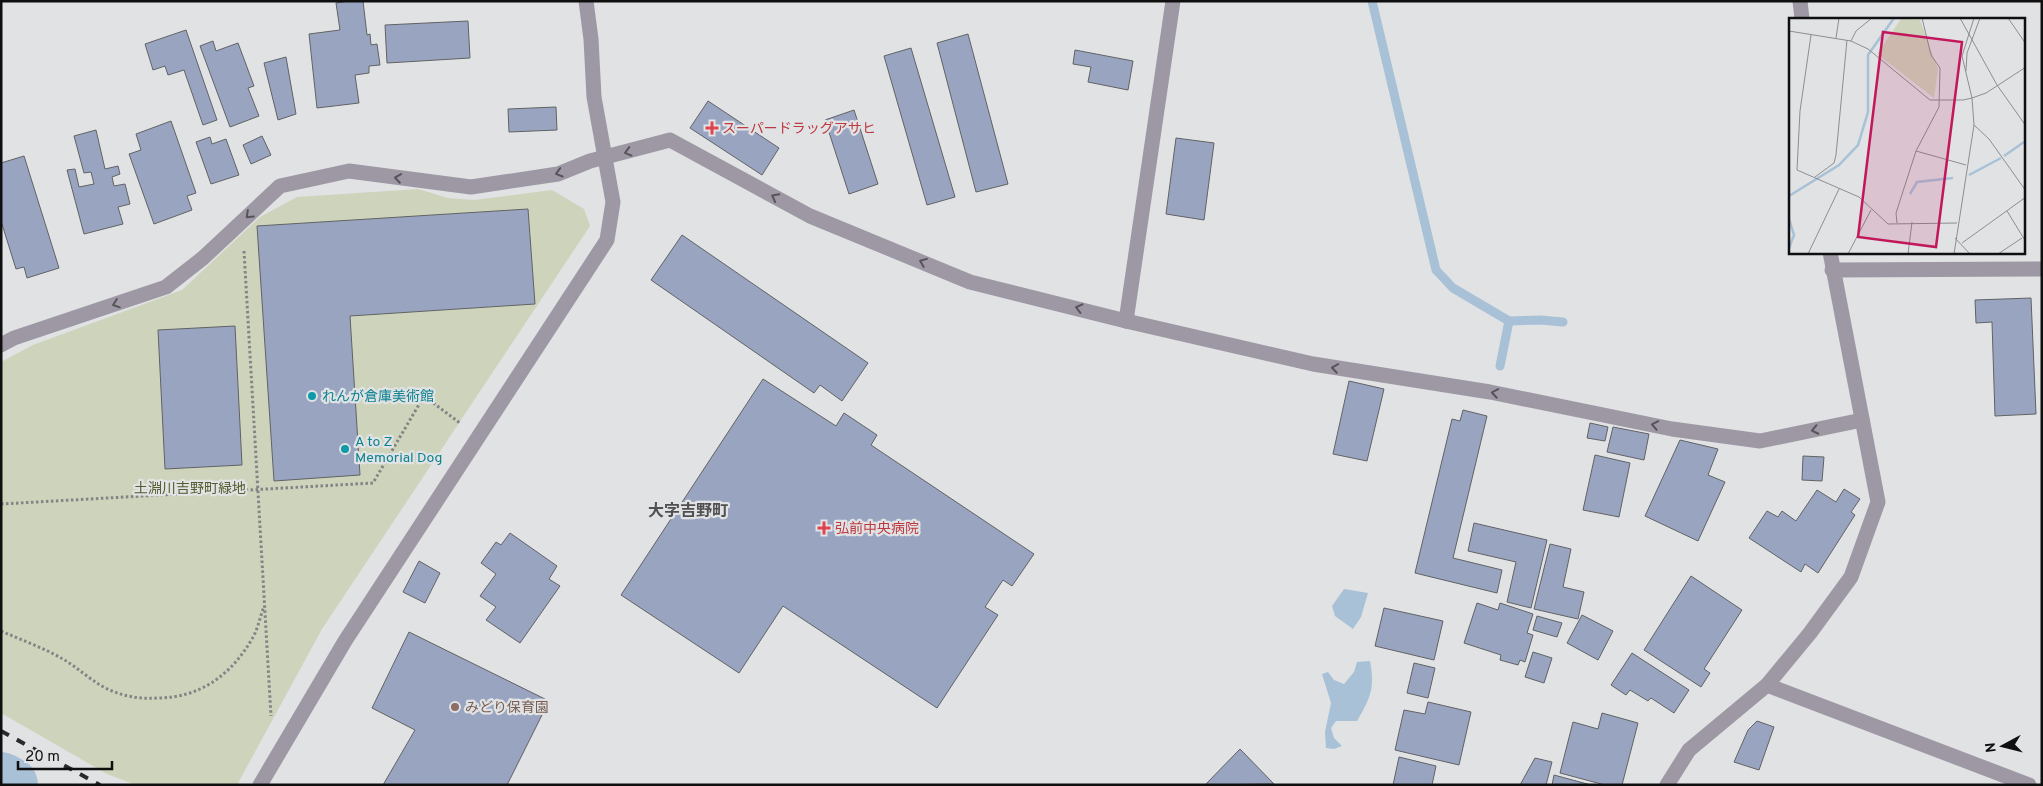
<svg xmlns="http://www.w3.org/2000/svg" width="2043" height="786" viewBox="0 0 2043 786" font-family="Overpass,'Noto Sans JP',sans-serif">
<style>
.green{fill:#ced4bb}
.water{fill:#a8c1d7}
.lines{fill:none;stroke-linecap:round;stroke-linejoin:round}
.stream{stroke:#a8c1d7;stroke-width:9}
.river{stroke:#a8c1d7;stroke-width:56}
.building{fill:#99a5c0;stroke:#616264}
.path{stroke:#838486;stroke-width:3;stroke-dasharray:2.5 2.5;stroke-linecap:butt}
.minor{stroke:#9e98a4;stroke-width:15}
.tertiary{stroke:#9e98a4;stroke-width:15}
.rail{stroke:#292a2b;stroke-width:4;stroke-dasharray:9 9;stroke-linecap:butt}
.oneway{stroke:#56545a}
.health-dot{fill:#e0444e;stroke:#e0e2e4;stroke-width:2}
.culture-dot{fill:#0f9aa8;stroke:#e0e2e4;stroke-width:2}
.education-dot{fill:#8d6e63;stroke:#e0e2e4;stroke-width:2}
.labels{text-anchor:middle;stroke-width:4.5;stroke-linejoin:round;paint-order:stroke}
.health-label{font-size:14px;fill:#be3a42;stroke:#e0e2e4;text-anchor:start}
.culture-label{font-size:14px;fill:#0d838f;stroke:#e0e2e4;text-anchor:start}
.park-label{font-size:14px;fill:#545c2c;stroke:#e0e2e4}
.education-label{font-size:14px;fill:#785e54;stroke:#e0e2e4;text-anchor:start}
.quarter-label{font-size:16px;font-weight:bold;fill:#505052;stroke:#e0e2e4}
.inset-river{fill:none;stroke:#a8c1d7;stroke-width:2.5}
.inset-road{fill:none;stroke:#8c8e8f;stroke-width:1}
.view{fill:#c2185b;fill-opacity:0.15;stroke:#c2185b;stroke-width:2.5}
.inset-edge{fill:none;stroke:#0f0f10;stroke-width:2.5}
</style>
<rect width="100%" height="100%" fill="#e0e2e4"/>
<polygon class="green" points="418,189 448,198 474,200 552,190 584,209 590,226 322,629 237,785 136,785 107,774 1,713 1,362 33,345 182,290 260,217 297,197"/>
<g class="water">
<polygon points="1344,589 1368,593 1361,617 1353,629 1335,616 1332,606"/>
<path d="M1370 661C1375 688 1371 697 1357 721H1336L1331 728 1334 738 1342 746 1334 749 1326 748 1325 732 1331 703 1322 674 1328 672 1334 680 1344 684 1354 672 1357 662Z"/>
</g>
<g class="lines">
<g class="stream">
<polyline points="1372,1 1436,270 1453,288 1509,321 1540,320 1563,322"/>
<polyline points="1500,366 1509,321"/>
</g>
<polyline class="river" points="1,780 10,785"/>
</g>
<g class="building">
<polygon points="349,1 363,1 367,35 370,34 371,45 377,44 380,65 369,66 369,73 355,75 359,103 317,108 309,34 340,30 336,3"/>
<polygon points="468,21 470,58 387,63 385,25"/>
<polygon points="186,30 217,120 203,125 184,70 168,75 165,66 153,70 145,44"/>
<polygon points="968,34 1008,184 976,192 937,43"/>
<polygon points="213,41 216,51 238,43 254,86 248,88 259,116 230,127 200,46"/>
<polygon points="911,48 955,197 927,205 884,56"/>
<polygon points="1075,50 1133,61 1128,90 1088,82 1091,67 1073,64"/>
<polygon points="286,57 296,114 278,120 264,63"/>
<polygon points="708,101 779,148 762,175 690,128"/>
<polygon points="556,107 557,130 509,132 508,109"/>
<polygon points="854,110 878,184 849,194 825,120"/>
<polygon points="171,121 196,193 187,196 192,210 154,224 129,154 141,150 136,134"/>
<polygon points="96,130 105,169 118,166 120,174 112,177 114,186 125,184 130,204 118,207 123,224 84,234 67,170 75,169 79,187 94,184 91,172 84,173 74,136"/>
<polygon points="262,136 271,155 251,164 243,145"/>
<polygon points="210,137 212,144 226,139 239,175 211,184 196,142"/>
<polygon points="1176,138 1214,143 1204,220 1166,214"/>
<polygon points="24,156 59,268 27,278 24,267 16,269 1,221 1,163"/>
<polygon points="528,209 535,304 350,316 360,475 274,481 257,226"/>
<polygon points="682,235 868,363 842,401 820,385 814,393 651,280"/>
<polygon points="2031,298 2036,414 1995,416 1992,322 1976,323 1975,300"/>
<polygon points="235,326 242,465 165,469 158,330"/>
<polygon points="763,379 836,426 844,413 877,435 871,445 1034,554 1012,586 1003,580 985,607 998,615 937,708 783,606 739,673 621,595"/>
<polygon points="1349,381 1384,389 1367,461 1333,454"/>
<polygon points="1463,410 1487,416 1453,558 1502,570 1497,593 1415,573 1452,419 1460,421"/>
<polygon points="1590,423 1608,427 1605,441 1587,438"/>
<polygon points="1613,427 1649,434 1644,460 1607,452"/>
<polygon points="1680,440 1718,449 1708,475 1725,482 1698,541 1645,516"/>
<polygon points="1595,455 1630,463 1619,517 1583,510"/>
<polygon points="1803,456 1824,457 1822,481 1802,480"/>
<polygon points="1844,489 1860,499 1851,512 1855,515 1818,573 1805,564 1801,572 1749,538 1767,511 1778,517 1782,511 1796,521 1817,490 1836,502"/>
<polygon points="1474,523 1547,540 1531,608 1507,602 1516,562 1468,551"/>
<polygon points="510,533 557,566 549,579 560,586 520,643 486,620 496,607 480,596 496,574 481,563 496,542 501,545"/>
<polygon points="1550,544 1571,549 1563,587 1584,592 1578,619 1534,609"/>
<polygon points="419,561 440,573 425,603 403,592"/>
<polygon points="1691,576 1742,610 1704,669 1710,673 1701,687 1644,650"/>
<polygon points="1477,603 1498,610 1500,603 1533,614 1527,633 1533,635 1525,662 1520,660 1518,665 1500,660 1501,655 1464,643"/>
<polygon points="1384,608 1443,621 1434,660 1375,646"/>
<polygon points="1582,615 1613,631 1598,660 1567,643"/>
<polygon points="1537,616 1562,623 1557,637 1533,630"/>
<polygon points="409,632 549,701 507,785 383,785 415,730 372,708"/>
<polygon points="1533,652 1552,658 1544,683 1525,677"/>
<polygon points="1632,653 1689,690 1674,713 1651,698 1648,701 1630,690 1626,695 1611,685"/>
<polygon points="1414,663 1435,668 1428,698 1407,693"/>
<polygon points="1428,702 1471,712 1459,765 1395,750 1404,710 1425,714"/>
<polygon points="1602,713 1638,723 1622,785 1605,785 1560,773 1573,722 1598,729"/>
<polygon points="1757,721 1774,727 1759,770 1734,762 1748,730"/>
<polygon points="1240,749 1274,784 1205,785"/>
<polygon points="1399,757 1436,766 1432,785 1393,785"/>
<polygon points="1535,758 1552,762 1546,785 1520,785"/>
<polygon points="1554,775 1591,785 1552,785"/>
</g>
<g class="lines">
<g class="path">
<polyline points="244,251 271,716"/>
<polyline points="1,504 373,483 424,396 460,423"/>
<path d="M1 631C21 640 42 647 61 658 78 667 94 684 112 691 127 697 141 699 157 698 200 698 231 675 252 639 258 629 260 617 264 606"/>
</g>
<g class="minor">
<polyline points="1832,270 2042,269"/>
<polyline points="1126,321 1173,1"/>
<polyline points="1,345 14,338 166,287 203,258 280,186 349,171 471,187 558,174 590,161 670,140 810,216 970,282 1126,321 1313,364 1490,392 1672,429 1760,441 1862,420"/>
<polyline points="1767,685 2029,785"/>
</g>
<g class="tertiary">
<polyline points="1800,1 1802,19"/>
<polyline points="260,785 345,641 607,240 613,202 594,97 591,39 586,1"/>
<polyline points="1667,785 1689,750 1767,685 1810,633 1851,577 1878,502 1830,252"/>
</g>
<polyline class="rail" points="1,731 100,785"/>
</g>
<defs><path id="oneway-chevron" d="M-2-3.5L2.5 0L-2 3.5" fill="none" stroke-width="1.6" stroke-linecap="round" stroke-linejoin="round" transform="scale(1.25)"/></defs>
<g class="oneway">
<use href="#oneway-chevron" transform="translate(628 152) rotate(165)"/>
<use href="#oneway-chevron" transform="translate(559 173) rotate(164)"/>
<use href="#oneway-chevron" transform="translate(398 178) rotate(-172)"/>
<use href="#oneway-chevron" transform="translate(775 197) rotate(-152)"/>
<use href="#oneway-chevron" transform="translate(249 215) rotate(137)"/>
<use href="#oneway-chevron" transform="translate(923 262) rotate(-158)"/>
<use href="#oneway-chevron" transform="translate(116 304) rotate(161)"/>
<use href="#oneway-chevron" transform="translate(1079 308) rotate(-166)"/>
<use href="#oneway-chevron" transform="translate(1335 368) rotate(-171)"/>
<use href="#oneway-chevron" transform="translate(1495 393) rotate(-170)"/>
<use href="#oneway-chevron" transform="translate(1655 425) rotate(-169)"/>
<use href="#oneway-chevron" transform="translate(1815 430) rotate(168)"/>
</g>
<g class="health-dot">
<path d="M709.5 120.5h5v5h5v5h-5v5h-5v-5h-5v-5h5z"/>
<path d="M821.5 520.5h5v5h5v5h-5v5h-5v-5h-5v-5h5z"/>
</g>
<g class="culture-dot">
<circle cx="312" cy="396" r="5"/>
<circle cx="345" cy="449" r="5"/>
</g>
<circle class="education-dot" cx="455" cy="707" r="5"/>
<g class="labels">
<g class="health-label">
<text x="722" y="133">スーパードラッグアサヒ</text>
<text x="835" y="533">弘前中央病院</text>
</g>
<g class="culture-label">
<text x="322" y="401">れんが倉庫美術館</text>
<text x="355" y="446">A to Z<tspan x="355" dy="16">Memorial Dog</tspan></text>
</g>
<g class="park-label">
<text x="190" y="493">土淵川吉野町緑地</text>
</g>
<g class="education-label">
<text x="465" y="712">みどり保育園</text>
</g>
<g class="quarter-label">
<text x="688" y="516">大字吉野町</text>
</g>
</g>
<g transform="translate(1789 18)">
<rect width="236" height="236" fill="#e0e2e4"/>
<path d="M112 1 131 2 149 51 145 80 88 36Z" fill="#ced4bb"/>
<path class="inset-river" d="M215 138 235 124M180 157 212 140M121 176 128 164 164 160M0 178 50 147 69 127 79 94V37L105 0M0 201 5 217 0 230"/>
<path class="inset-road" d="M171 0 208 67 237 108M219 0 237 26M0 13 62 23 79 31 141 82H174L183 80 173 38 185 0M22 17 11 93 8 152 70 179 99 206 168 205M47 20 50 0M62 23 67 13 83 0M177 53 178 35 191 0M185 107 200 121 237 173M127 133 177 147M26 159 45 145 47 137 58 22M218 193 237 224M108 205 107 195 127 133 150 89 151 50 142 37 133 0M166 220 181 236M173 225 237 179M19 236 50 171M59 236 82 192M119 236 123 204M165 236 185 107 183 80 197 75 237 49M209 236 233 220"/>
<path class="view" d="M94 14 173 24 147 229 69 219Z"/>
<rect width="236" height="236" class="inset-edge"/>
</g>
<rect width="2043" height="786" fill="none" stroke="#0f0f10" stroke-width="5"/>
<g transform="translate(2003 746) rotate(263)" stroke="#e0e2e4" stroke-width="4" paint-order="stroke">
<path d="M0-4L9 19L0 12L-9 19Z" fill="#0f0f10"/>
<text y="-8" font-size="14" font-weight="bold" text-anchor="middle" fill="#0f0f10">N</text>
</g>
<path d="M18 761v8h94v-8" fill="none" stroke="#0f0f10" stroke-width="2.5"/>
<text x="25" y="761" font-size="15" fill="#0f0f10" stroke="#e0e2e4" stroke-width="4" paint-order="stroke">20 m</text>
</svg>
